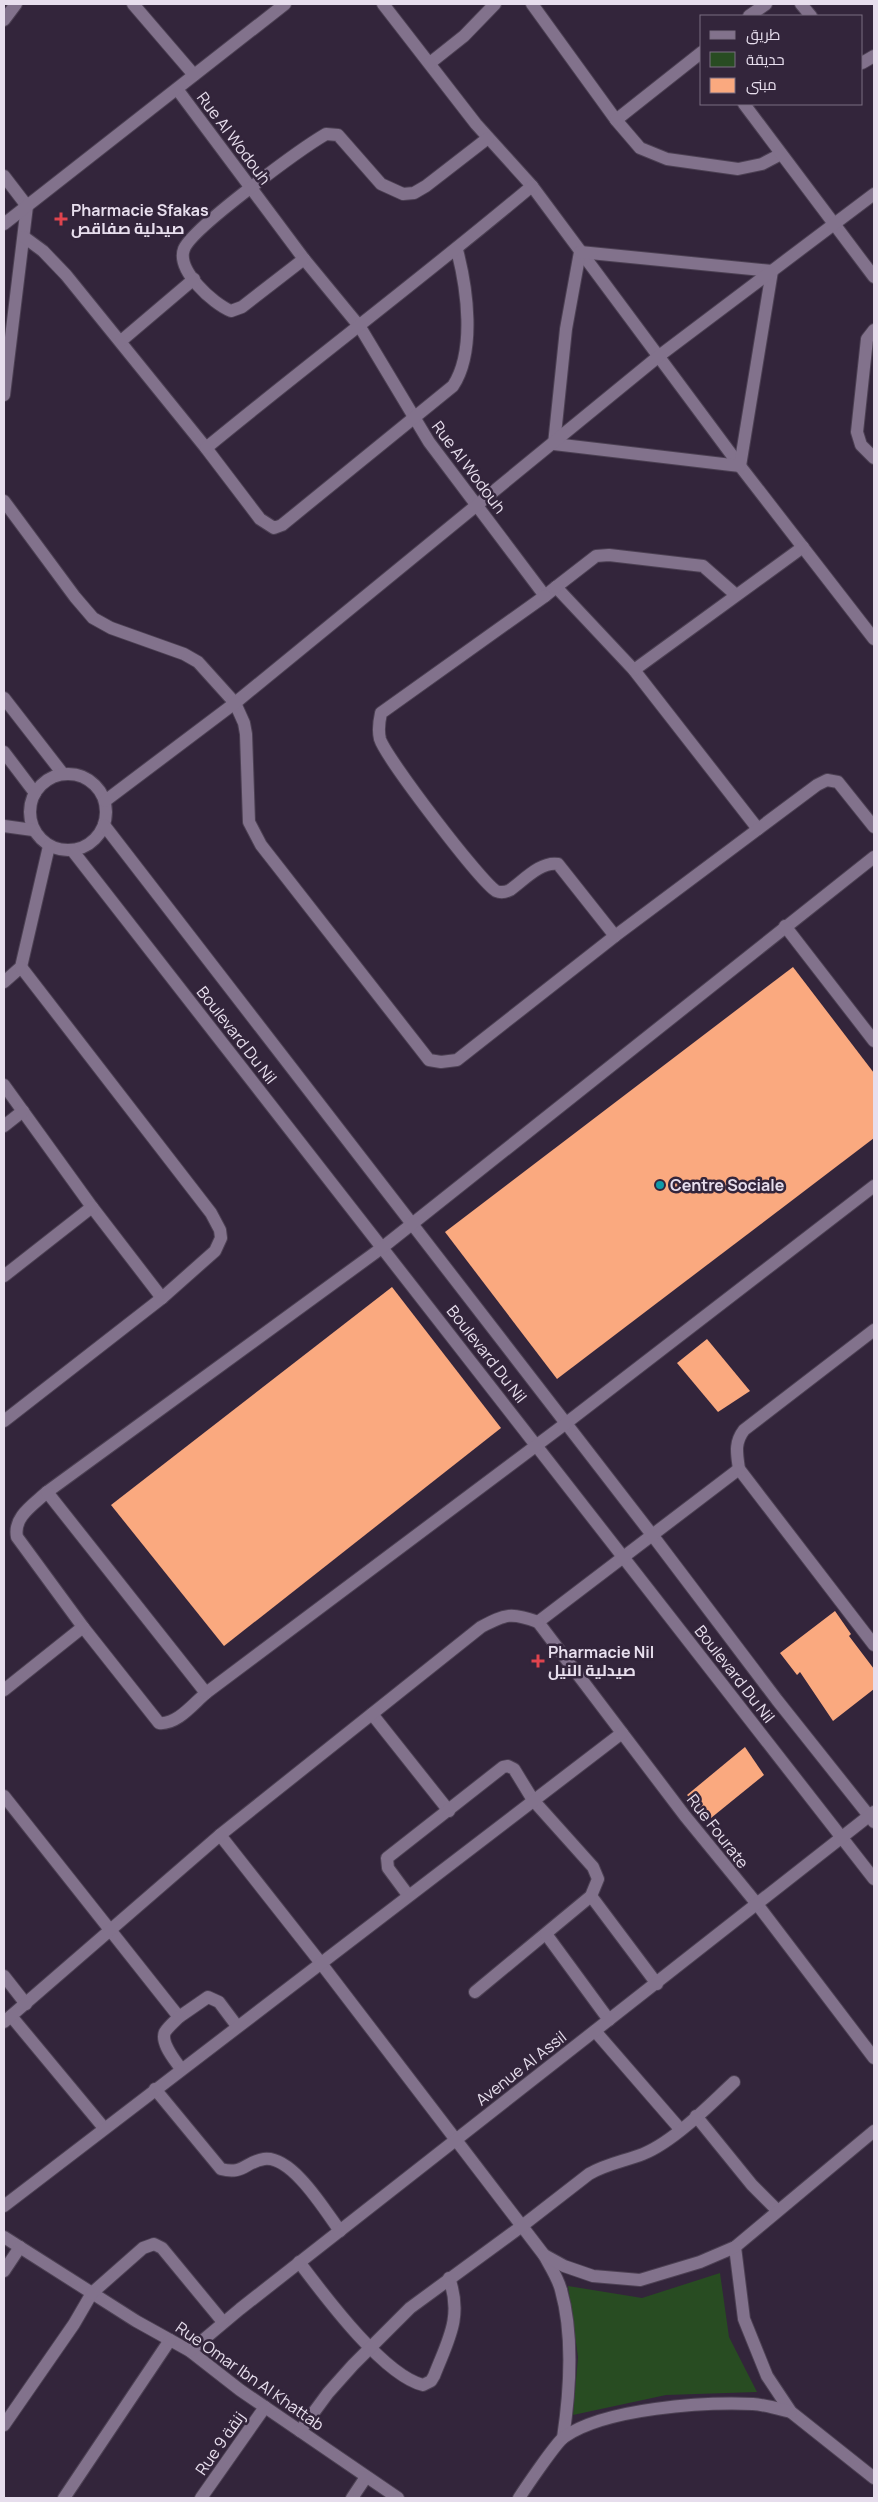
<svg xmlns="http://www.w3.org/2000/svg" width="878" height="2502" viewBox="0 0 878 2502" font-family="Manrope,Cairo,sans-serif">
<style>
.green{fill:#284c22}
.building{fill:#faa97f}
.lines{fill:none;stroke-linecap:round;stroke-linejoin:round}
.minor-casing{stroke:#4c4053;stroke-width:14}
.minor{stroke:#82728c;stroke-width:12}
.health-dot{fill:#e0444e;stroke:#33253b;stroke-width:2}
.culture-dot{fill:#0f9aa8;stroke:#33253b;stroke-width:2}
.labels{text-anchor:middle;stroke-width:5;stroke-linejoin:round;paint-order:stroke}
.street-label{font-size:16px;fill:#e7deed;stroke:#33253b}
.poi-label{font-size:16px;font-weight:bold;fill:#e7deed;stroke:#33253b;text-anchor:start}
</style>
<rect width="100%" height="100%" fill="#33253b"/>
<polygon class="green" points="720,2273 729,2337 757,2392 666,2395 573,2415 578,2357 568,2286 642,2298"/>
<g class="building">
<polygon points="793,967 874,1073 874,1138 557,1379 445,1232"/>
<polygon points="392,1287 501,1428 224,1646 111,1505"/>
<polygon points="707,1339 750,1391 718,1412 677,1363"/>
<polygon points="835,1611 851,1634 849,1636 874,1669 874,1689 833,1721 800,1672 797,1675 780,1653"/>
<polygon points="745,1747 764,1775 711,1818 687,1795"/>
</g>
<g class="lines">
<defs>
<g id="minor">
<polyline points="133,4 194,75"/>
<polyline points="383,4 476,124 532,186 740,466 874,639"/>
<polyline points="532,4 616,120 640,148 667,159 738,169 762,164 781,154"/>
<polyline points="801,4 811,16"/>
<polyline points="749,16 766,4"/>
<polyline points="4,20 16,4"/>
<polyline points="430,63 464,36 495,4"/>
<polyline points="862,63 874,56"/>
<polyline points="177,89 304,259 360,327 429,442 545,596 556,587 634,670 758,829"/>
<polyline points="744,104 874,277"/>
<polyline points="616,120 702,52"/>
<polyline points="4,176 27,206 4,395"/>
<polyline points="4,224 285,4"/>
<path d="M24 237 43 251 66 275 206 448 260 519 274 528 282 525 453 386C476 351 467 288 457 250"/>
<polyline points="580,252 566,329 554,444 740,466 772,271"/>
<polyline points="580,252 772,271"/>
<path d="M304 259 242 307 231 311C213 304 176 270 184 249 192 228 302 148 326 134L338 135 381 184 403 194 414 193 426 186 488 138"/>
<polyline points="874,330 867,339 857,432 861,445 874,458"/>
<polyline points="121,341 194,279"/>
<path d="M206 448C313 360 425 276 532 186"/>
<polyline points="4,501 75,597 93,618 111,628 184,654 198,662 235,703 244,723 246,734 249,822 261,845 429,1060 441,1062 457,1060 615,936 817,785 827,780 838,782 874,827"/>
<polyline points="556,587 596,556 609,555 703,566 736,595"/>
<path d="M545 596 381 713C379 722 378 731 380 739 386 758 480 881 496 891 501 893 506 892 510 890 524 880 541 861 558 864L615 936"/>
<polyline points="634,670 803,547"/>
<polyline points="4,698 63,774"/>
<polyline points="4,752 35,793"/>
<circle cx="68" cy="812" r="38"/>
<polyline points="105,801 235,703 659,356 874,194"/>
<polyline points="104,825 653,1536 777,1700 874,1822"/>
<polyline points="4,826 33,830"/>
<polyline points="72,850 874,1879"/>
<path d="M874 857 383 1247 47 1492C33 1505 13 1517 17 1537L83 1627 159 1723C177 1725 193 1704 206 1693L565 1424 874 1186"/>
<polyline points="785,926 874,1041"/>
<polyline points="4,982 21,967 49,846"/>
<polyline points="4,1085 92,1207 162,1298"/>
<polyline points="4,1126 23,1111"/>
<polyline points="4,1276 92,1207"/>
<path d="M874 1330 744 1430C734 1443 737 1454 739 1469L874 1645"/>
<polyline points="4,1421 162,1298 215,1251 221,1238 220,1230 211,1213 21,967"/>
<polyline points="47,1492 206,1693"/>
<polyline points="538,1622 685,1816 757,1904 874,2058"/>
<polyline points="538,1622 739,1469"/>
<polyline points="4,1690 83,1627"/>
<polyline points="372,1714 449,1811"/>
<path d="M4 1796 179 2017C175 2021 168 2027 165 2032 160 2043 175 2060 181 2069"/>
<path d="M220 1835 320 1962 544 2255C550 2266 558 2278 561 2290 574 2336 570 2391 563 2438"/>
<polyline points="408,1895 388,1868 387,1858 503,1767 508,1766 514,1769 533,1800 593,1867 598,1879 591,1896 475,1992"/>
<polyline points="591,1896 657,1984"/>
<polyline points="546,1934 609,2020"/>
<polyline points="4,1976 26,2004"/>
<polyline points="11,2016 104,2128"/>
<polyline points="179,2017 208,1997 219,2002 237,2026"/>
<path d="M4 2022 220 1835 481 1627C506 1614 511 1612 538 1622"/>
<polyline points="595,2031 680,2129"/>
<path d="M155 2089 221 2169C243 2175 245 2162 264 2159 292 2155 326 2212 340 2231"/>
<polyline points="696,2116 752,2185 777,2210"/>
<polyline points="4,2206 622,1733"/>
<polyline points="4,2237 136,2321 190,2351 240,2390 398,2498"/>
<polyline points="735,2247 744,2319 767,2376 791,2412 874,2478"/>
<polyline points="544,2255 564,2266 593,2276 640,2280 700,2262 735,2247 874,2131"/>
<path d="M299 2262C324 2295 383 2375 423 2385L431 2381 434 2376C448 2340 463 2317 449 2278"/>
<polyline points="4,2271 20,2247"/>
<polyline points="190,2351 240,2309 874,1812"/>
<polyline points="4,2425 74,2324 92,2293 143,2248 154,2244 162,2248 223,2322"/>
<path d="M300 2431 328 2393 353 2365 410 2308 522 2226 589 2174C606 2164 625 2161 643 2154 673 2142 710 2105 734 2082"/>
<polyline points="64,2498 170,2340"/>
<polyline points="201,2498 265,2407"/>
<polyline points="352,2498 366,2477"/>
<path d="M519 2498C526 2487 556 2443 564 2437 606 2408 703 2402 753 2404 766 2405 779 2409 791 2412"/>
</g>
</defs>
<use href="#minor" class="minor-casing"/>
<use href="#minor" class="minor"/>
</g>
<g class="health-dot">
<path d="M58.5 211.5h5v5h5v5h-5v5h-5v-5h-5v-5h5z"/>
<path d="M535.5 1653.5h5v5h5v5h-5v5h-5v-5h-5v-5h5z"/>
</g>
<circle class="culture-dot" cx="660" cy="1185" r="5"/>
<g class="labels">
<g class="street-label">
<text transform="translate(234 138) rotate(53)" y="6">Rue Al Wodouh</text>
<text transform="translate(469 467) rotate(53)" y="6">Rue Al Wodouh</text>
<text transform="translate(237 1035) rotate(52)" y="6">Boulevard Du Nil</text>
<text transform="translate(487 1354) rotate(52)" y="6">Boulevard Du Nil</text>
<text transform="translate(735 1674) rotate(52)" y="6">Boulevard Du Nil</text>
<text transform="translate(718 1831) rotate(52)" y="6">Rue Fourate</text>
<text transform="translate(521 2068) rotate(-38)" y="6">Avenue Al Assil</text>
<text transform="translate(250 2376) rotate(35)" y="6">Rue Omar Ibn Al Khattab</text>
<text transform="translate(220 2443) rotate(-55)" y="6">Rue 9 زنقة</text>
</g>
<g class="poi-label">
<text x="71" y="216">Pharmacie Sfakas<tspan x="71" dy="18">صيدلية صفاقص</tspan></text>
<text x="670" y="1191">Centre Sociale</text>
<text x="548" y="1658">Pharmacie Nil<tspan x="548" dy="18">صيدلية النيل</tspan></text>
</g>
</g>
<rect width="878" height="2502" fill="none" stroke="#e7deed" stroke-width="10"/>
<rect x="700" y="15" width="162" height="90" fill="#33253b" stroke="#7b6f82"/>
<rect x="710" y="31" width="25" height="8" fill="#82728c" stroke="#7b6f82"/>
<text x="746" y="40" font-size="15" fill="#e7deed">طريق</text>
<rect x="710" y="52" width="25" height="15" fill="#284c22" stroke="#7b6f82"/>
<text x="746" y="65" font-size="15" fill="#e7deed">حديقة</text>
<rect x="710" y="78" width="25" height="15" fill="#faa97f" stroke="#7b6f82"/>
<text x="746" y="90" font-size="15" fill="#e7deed">مبنى</text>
</svg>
